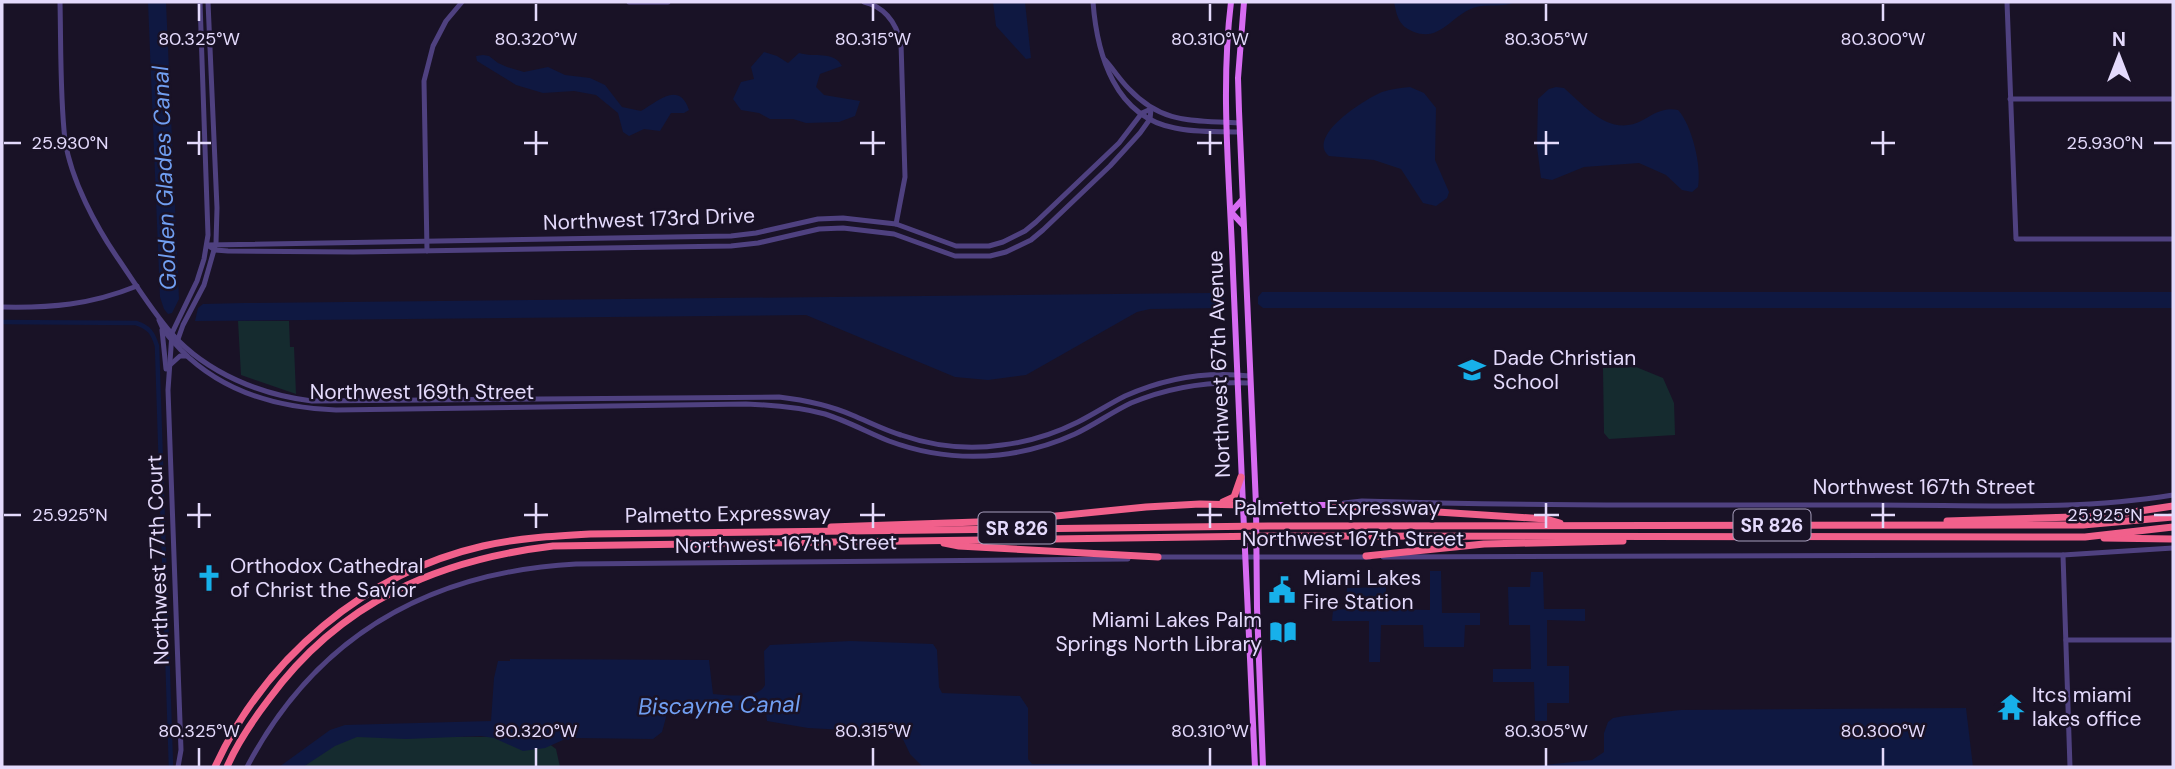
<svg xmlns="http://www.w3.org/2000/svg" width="2175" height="769" viewBox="0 0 2175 769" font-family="'DM Sans',sans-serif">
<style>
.green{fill:#152b2f}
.water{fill:#0f1841}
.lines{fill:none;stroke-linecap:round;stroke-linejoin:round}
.canal{stroke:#0f1841;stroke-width:4.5}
.minor{stroke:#4f4180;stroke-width:5}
.major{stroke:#d76bf2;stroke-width:6}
.highway{stroke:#f1608b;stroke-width:7}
.ticks{fill:none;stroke:#e4dafc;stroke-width:2.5}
.labels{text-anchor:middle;stroke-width:5;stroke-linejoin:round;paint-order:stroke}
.shield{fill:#191226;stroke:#a79ebc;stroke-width:2}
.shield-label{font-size:19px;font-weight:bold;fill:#e4dafc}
.street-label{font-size:21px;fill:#e4dafc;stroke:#191226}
.poi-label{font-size:21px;fill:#e4dafc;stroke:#191226;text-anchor:start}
.water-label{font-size:23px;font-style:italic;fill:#719ff2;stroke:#191226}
.ticks-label{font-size:18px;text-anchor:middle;fill:#e4dafc;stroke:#191226;stroke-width:5;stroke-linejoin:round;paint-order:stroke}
</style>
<rect width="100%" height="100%" fill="#191226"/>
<g class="green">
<polygon points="238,321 289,321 290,347 294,347 296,394 241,375"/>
<polygon points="1636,367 1663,378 1674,403 1675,435 1609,439 1604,433 1603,368"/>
<polygon points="356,736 500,737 548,743 556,749 560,767 303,767 330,747"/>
</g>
<g class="water">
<polygon points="148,2 166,2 179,299 172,313 168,314 164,309 160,297"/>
<polygon points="993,2 1025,2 1031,58 1026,59 996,26"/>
<path d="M1394 2H1516C1502 8 1487 3 1473 8 1451 16 1440 42 1414 32 1399 26 1397 17 1394 2Z"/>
<path d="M764 52 777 56 788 63 799 53C815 58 833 50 842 66L820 74 816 87 824 95 860 101 855 116 839 122 806 123 793 119H770L759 113 741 110 733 99 741 82 754 79 751 67Z"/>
<path d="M483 55 489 56 498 63 507 67 524 72 548 67 565 75 590 78 605 85 622 107 641 111C657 102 679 80 689 110L684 113H671L660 131 644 129 629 136 623 132 618 113 596 95 574 91 543 93 516 85 477 61 476 56Z"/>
<path d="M1410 87 1424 93 1436 108 1435 160 1449 192 1447 198 1436 206 1423 203 1401 169 1374 160 1329 156C1306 136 1365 99 1382 92 1392 89 1400 88 1410 87Z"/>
<path d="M1556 87 1564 88C1586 107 1610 138 1643 120 1655 113 1664 107 1678 110 1692 125 1702 167 1698 187L1692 192 1682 190 1666 175 1639 163 1584 167 1552 180 1541 178 1537 147 1538 99 1549 89Z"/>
<polygon points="1262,292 2173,292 2173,308 1263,308 1258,304 1258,297"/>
<polygon points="1211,293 1220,294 1225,299 1224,306 1221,308 1150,309 1137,312 1026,375 988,380 955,377 806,315 195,321 198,308 203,304 244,303"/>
<polygon points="1430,571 1441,571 1442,613 1480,613 1480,625 1465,625 1464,647 1424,647 1423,625 1381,625 1380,662 1369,662 1369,621 1332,621 1333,610 1346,609 1347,588 1386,587 1386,609 1430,610"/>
<polygon points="1531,572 1543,572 1544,609 1585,609 1585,621 1547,620 1547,666 1569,666 1569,703 1547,703 1547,721 1535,721 1534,682 1493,682 1493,669 1531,669 1530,625 1509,625 1508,587 1530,587"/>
<path d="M851 641 933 644 937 650 939 687 942 693 1020 696 1028 708V759L1032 764 1535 766 1592 760 1604 752V733L1608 722 1613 718 1624 716 1681 710 1966 708 1973 767H923L910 754 900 733 808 728 767 721 766 713 763 710H668L662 732 653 739 578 738 563 740 545 748 523 751 494 738 481 736 406 739 357 737 335 746 303 767H279L330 730 345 725 491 721 494 678 498 661H510V659L709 660 713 694C728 695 758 700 765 685L764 651 770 645Z"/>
</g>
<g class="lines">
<path class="canal" d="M2 322 136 323C149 327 153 333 157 346L171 767"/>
<g class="minor">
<path d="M60 2C61 45 60 97 65 140 71 180 96 227 119 260 136 285 152 311 172 334 207 373 261 395 312 401L779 397C804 400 829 405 852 415 869 422 884 430 901 435 933 446 968 450 1002 445 1028 442 1054 434 1078 422 1094 414 1109 404 1125 396 1165 378 1207 371 1250 376"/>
<polyline points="629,2 668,2"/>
<path d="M864 2C886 7 896 23 901 43L905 177 896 224"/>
<path d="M1093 2C1097 55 1115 117 1175 128 1196 133 1219 131 1240 132"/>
<polyline points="2007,2 2016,239 2173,239"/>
<path d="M1105 60C1114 70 1120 80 1129 89 1163 125 1194 120 1239 123"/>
<polyline points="2010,99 2173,99"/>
<polyline points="207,245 215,250 228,251 353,252 731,246 758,243 819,229 843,228 894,234 955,256 990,256 1006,252 1031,240 1043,230 1110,166 1140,133 1150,119 1151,109"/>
<polyline points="207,245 731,236 756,233 818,219 843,218 896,224 956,246 989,246 1003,242 1025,231 1036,222 1119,143 1142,113 1151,109"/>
<polyline points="427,251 424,81 433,46 446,21 462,2"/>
<path d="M2 307C51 308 90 305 137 286"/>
<path d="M159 320C163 332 173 341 181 350 223 393 278 408 336 410L746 404C773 405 799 407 825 414 847 421 867 432 889 441 924 454 961 459 999 455 1025 452 1051 445 1075 434 1094 425 1112 412 1131 403 1169 387 1209 381 1250 383"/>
<polyline points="162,330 166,369"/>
<polyline points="177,342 183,325 204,285 216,243 217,208 208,2"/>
<polyline points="170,365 180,356 187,356"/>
<path d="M1344 503 1362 501C1528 506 1694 505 1861 505 1964 504 2071 512 2173 495"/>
<polyline points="2063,555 2070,767"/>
<polyline points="1155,557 1370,557"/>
<polyline points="1383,557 2063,555 2173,548"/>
<polyline points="2066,640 2173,640"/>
<polyline points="178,767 181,750 168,390 172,333 197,281 204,259 208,235 200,2"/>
<path d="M247 767C316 636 429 572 576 564L1128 559"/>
</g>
<g class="major">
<path d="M1231 2C1220 91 1230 183 1233 273 1239 438 1248 602 1255 767"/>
<polyline points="1244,2 1238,78 1239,111 1256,505 1257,608 1263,767"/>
<polyline points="1242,200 1231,212 1243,225"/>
<polyline points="1243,505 1329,505"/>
</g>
<g class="highway">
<polyline points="1223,502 1234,497 1241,477"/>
<polyline points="1329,505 1546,519 1560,523"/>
<polyline points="1947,521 2106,516 2173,506"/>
<polyline points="831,527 1006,521 1146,507 1200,504 1243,505"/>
<polyline points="2104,538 2173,539"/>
<polyline points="944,543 959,546 1158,557"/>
<polyline points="1366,556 1484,544 1623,541"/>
<path d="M215 767C265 658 365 573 483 546 518 538 554 536 590 534L1268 526 2083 525 2173 517"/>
<path d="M227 767C237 743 253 720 269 699 340 602 437 560 553 546L1268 536 2085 537 2173 527"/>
</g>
</g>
<path class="ticks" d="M199 4V21M536 4V21M873 4V21M1210 4V21M1546 4V21M1883 4V21M199 131V155M536 131V155M873 131V155M1210 131V155M1546 131V155M1883 131V155M4 143H21M187 143H211M524 143H548M860 143H885M1197 143H1222M1534 143H1559M1871 143H1895M2154 143H2172M199 503V528M536 503V528M873 503V528M1210 503V528M1546 503V528M1883 503V528M4 515H21M187 515H211M524 515H548M860 515H885M1197 515H1222M1534 515H1559M1871 515H1895M2154 515H2172M199 748V766M536 748V766M873 748V766M1210 748V766M1546 748V766M1883 748V766"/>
<defs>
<symbol id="school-bare" viewBox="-9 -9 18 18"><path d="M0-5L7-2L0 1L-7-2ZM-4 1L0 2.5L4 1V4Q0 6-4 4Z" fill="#17b0ea" stroke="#191226" stroke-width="2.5" paint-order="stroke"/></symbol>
<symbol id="church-bare" viewBox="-9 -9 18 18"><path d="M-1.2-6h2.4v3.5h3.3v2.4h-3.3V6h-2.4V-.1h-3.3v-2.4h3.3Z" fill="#17b0ea" stroke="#191226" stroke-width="2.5" paint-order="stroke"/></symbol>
<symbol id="civic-bare" viewBox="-9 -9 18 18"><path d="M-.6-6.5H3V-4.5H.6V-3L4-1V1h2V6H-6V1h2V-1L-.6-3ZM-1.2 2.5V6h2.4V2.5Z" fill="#17b0ea" stroke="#191226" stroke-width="2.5" paint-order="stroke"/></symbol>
<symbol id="library-bare" viewBox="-9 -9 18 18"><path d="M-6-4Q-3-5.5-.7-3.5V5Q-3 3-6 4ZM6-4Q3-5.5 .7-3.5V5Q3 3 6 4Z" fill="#17b0ea" stroke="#191226" stroke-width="2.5" paint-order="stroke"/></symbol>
<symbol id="temple-bare" viewBox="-9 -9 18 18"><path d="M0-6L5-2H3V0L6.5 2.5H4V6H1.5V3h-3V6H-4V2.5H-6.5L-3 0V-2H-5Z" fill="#17b0ea" stroke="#191226" stroke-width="2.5" paint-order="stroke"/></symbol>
</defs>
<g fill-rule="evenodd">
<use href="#school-bare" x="1453" y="351" width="38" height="38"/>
<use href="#church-bare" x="190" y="559" width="38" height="38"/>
<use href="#civic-bare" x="1263" y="571" width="38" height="38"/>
<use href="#library-bare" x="1264" y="613" width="38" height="38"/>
<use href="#temple-bare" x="1992" y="688" width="38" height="38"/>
</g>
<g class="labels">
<g class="shield">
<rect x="1733.5" y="509.5" width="77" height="31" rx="5"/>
<rect x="978.5" y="512.5" width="77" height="31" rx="5"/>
</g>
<g class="shield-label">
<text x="1772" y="532">SR 826</text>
<text x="1017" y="535">SR 826</text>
</g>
<g class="street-label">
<text transform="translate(649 219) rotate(-2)" y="7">Northwest 173rd Drive</text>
<text transform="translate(1219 364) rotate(-92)" y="7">Northwest 67th Avenue</text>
<text x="422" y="399">Northwest 169th Street</text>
<text x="1924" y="494">Northwest 167th Street</text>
<text x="1337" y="515">Palmetto Expressway</text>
<text transform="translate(728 514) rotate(-1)" y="7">Palmetto Expressway</text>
<text x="1353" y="546">Northwest 167th Street</text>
<text transform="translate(786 544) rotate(-1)" y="7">Northwest 167th Street</text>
<text transform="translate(158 560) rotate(-92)" y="7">Northwest 77th Court</text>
</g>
<g class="poi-label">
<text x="1493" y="365">Dade Christian<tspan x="1493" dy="24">School</tspan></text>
<text x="230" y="573">Orthodox Cathedral<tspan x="230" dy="24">of Christ the Savior</tspan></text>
<text x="1303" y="585">Miami Lakes<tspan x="1303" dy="24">Fire Station</tspan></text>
<text x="1262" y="627" text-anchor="end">Miami Lakes Palm<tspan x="1262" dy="24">Springs North Library</tspan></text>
<text x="2032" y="702">ltcs miami<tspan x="2032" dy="24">lakes office</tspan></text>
</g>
<g class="water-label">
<text transform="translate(164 178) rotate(-92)" y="8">Golden Glades Canal</text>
<text transform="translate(719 705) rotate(-1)" y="8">Biscayne Canal</text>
</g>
</g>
<g class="ticks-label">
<text x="199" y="45">80.325°W</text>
<text x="536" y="45">80.320°W</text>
<text x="873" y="45">80.315°W</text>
<text x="1210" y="45">80.310°W</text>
<text x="1546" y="45">80.305°W</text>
<text x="1883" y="45">80.300°W</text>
<text x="70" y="149">25.930°N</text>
<text x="2105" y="149">25.930°N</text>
<text x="70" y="521">25.925°N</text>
<text x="2105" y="521">25.925°N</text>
<text x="199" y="737">80.325°W</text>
<text x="536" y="737">80.320°W</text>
<text x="873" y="737">80.315°W</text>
<text x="1210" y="737">80.310°W</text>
<text x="1546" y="737">80.305°W</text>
<text x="1883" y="737">80.300°W</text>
</g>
<rect width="2175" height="769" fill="none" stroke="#e4dafc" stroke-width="7"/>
<g transform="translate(2119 56)" stroke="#191226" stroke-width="5" paint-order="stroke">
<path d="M0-5L12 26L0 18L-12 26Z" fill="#e4dafc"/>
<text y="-10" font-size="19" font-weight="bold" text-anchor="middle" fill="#e4dafc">N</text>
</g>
</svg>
